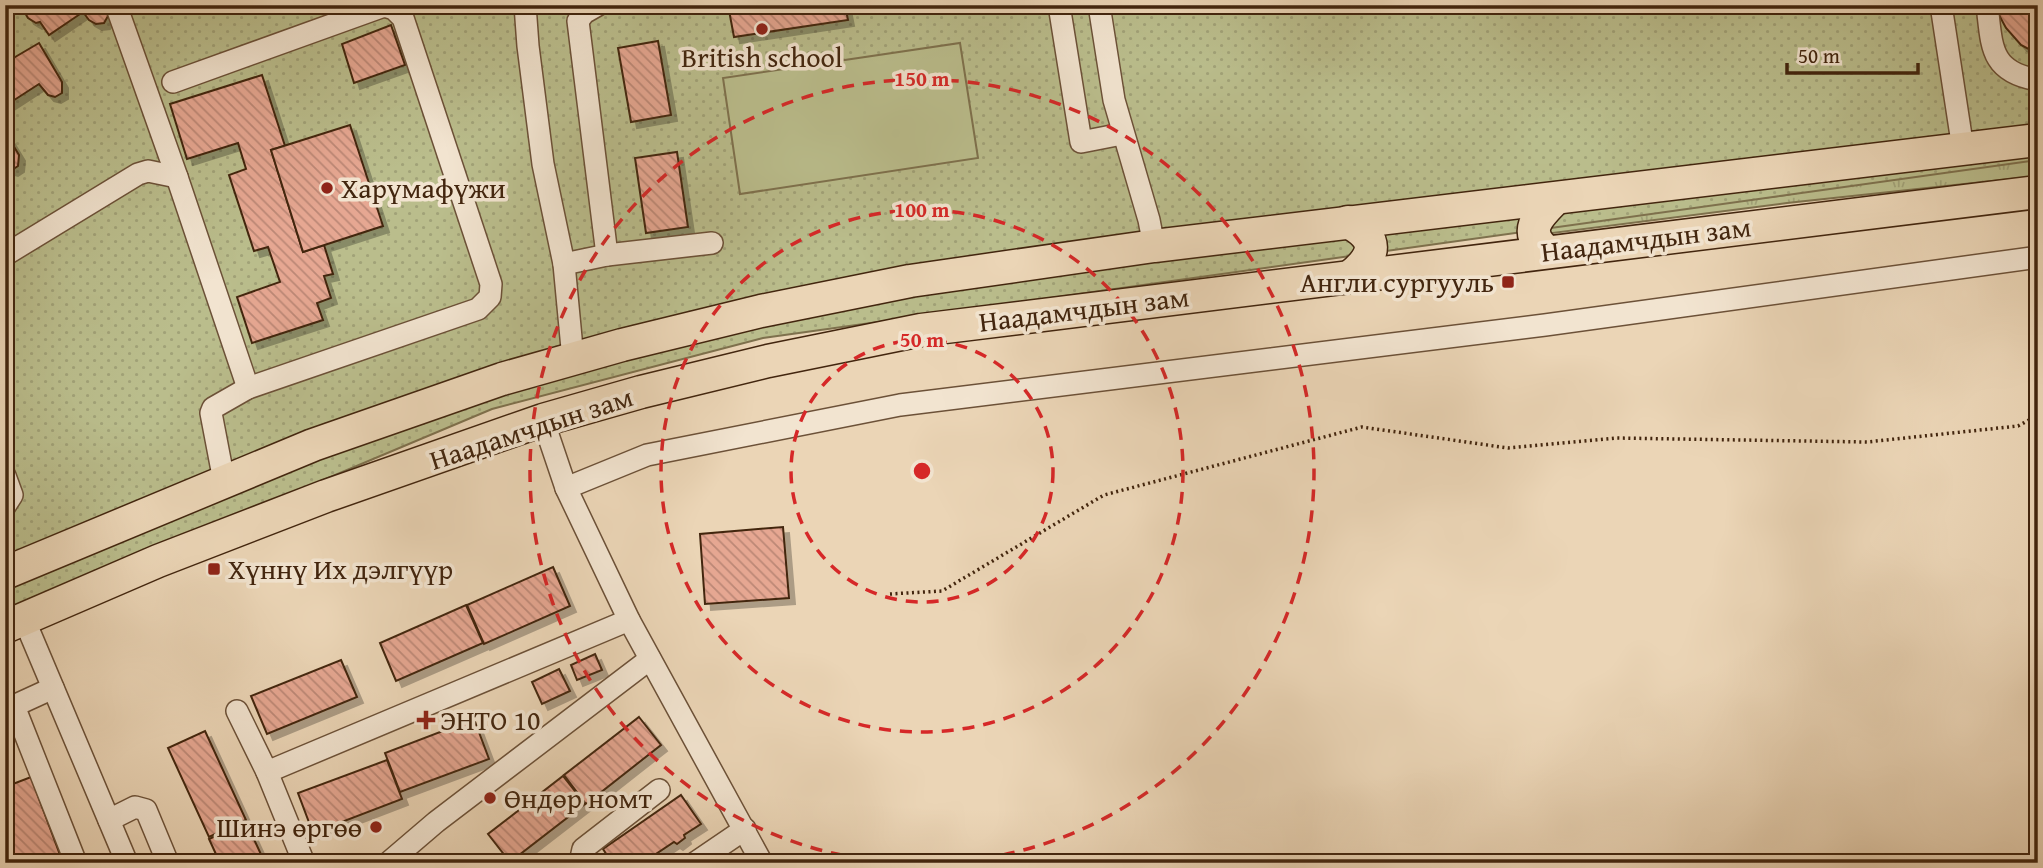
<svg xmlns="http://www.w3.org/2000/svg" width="2043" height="868" viewBox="0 0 2043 868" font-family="'Gentium Book Plus',serif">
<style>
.grass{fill:url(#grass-tufts);stroke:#7e714d;stroke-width:2}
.park{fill:url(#park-dots);stroke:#7e714d;stroke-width:2}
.pitch{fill:#babd8c;stroke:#7e714d;stroke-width:2}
.building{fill:url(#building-back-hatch);stroke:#42250e;stroke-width:2;filter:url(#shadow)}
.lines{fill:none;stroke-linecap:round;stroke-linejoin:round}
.minor-casing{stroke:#6c5138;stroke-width:24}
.highway-casing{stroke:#42250e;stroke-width:35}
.path{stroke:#42250e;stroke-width:3.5;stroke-dasharray:2 3.5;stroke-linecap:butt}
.minor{stroke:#f2e4d0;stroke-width:21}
.highway{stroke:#ebd5b6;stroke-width:32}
.ring{fill:none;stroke:#d62828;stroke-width:3.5;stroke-dasharray:12 9}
.poi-dot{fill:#8f2418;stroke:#f2e4d0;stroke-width:2.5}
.labels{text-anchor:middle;stroke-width:7;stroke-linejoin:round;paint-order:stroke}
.poi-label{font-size:28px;fill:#42250e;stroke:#f2e4d0;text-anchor:start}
.street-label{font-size:28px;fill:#42250e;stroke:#f2e4d0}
.centre{fill:#d62828;stroke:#f2e4d0;stroke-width:3.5}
.ring-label{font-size:21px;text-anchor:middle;font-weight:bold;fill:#d62828;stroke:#f2e4d0;stroke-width:7;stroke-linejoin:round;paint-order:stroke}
</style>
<defs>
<pattern id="grass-tufts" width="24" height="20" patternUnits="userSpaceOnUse" patternTransform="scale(1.75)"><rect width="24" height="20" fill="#babd8c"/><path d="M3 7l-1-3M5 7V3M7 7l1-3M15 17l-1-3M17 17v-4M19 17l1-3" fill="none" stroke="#a1a278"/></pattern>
<pattern id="park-dots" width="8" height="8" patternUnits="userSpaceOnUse" patternTransform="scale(1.75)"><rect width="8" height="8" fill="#babd8c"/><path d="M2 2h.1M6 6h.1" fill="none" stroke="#a1a278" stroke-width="1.8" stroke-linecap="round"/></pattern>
<pattern id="building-back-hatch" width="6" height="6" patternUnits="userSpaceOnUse" patternTransform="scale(1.75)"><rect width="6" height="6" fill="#e6a792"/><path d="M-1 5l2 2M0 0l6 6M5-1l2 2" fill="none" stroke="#bc8876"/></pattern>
<filter id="shadow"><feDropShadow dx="6" dy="6" stdDeviation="0" flood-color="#0004"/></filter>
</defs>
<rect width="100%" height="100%" fill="#ebd5b6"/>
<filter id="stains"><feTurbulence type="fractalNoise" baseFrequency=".00286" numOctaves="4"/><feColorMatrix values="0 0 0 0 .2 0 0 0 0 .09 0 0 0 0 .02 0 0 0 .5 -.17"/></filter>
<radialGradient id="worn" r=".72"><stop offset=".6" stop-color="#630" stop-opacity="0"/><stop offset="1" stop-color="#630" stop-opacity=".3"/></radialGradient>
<polygon class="grass" points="2038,156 2038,176 1787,203 1545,234 1543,226 1786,195 1922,170"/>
<polygon class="park" points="5,5 2038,5 2038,160 763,338 492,409 5,614"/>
<polygon class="pitch" points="960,43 978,158 740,194 723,78"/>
<g class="building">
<polygon points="28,5 104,5 108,16 104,23 96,24 89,20 83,12 49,35 40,22 36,23 28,18 25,13"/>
<polygon points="728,5 845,5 848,20 734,37"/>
<polygon points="1998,5 2038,5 2038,54 2021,45 2006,28 1999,15"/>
<polygon points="391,25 405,65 354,83 342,44"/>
<polygon points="658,41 671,115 631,122 618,48"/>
<polygon points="39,43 62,82 62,93 55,97 48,95 39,84 5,106 5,63"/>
<polygon points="262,75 285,146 271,150 303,252 324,245 333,274 324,276 331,298 317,303 323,320 252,343 237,297 280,282 268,247 254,251 229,175 246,169 238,143 187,159 170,104"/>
<polygon points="350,125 383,226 303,252 271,150"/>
<polygon points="5,132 19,155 18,166 12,170 5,168"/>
<polygon points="677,152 688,227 646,233 635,158"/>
<polygon points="783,527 789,598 705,604 700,534"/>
<polygon points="553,567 570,606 484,644 467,605"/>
<polygon points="466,605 483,643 396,681 380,643"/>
<polygon points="595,654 602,670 577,680 571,665"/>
<polygon points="341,660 357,697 267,734 251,696"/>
<polygon points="559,669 570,691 542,704 532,682"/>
<polygon points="639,717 661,745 586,804 564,775"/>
<polygon points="474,719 489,759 400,792 385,753"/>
<polygon points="205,731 246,820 209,837 168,748"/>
<polygon points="387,760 402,799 313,833 298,793"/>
<polygon points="563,776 585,804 510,862 488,834"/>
<polygon points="31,777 63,863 5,863 5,787"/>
<polygon points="681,795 701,824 684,835 685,838 677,844 674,842 650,858 651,861 648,863 612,863 603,849"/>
<polygon points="246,822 265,863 220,863 209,839"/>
</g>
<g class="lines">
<defs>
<g id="minor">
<polyline points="116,5 177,177 248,388"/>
<polyline points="525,5 528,46 543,164 564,264 573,359"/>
<polyline points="598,5 584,13 578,21 607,255"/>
<polyline points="1059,5 1081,142 1122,134"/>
<polyline points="1099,5 1114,100 1149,220 1154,246"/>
<polyline points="1941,5 1963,149"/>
<path d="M1987 5C1992 45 1989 72 2038 80"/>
<polyline points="173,82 384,6 394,9 403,18 491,284 490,297 478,309 248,388 213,408 211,413 224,481"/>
<polyline points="5,255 138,174 148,171 177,177"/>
<polyline points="564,264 607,255 712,243"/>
<polyline points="543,420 566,488 629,620 762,863"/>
<polyline points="5,476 12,495 5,506"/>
<polyline points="566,488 647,455 900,405 1545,325 2038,257"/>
<polyline points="24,619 127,863"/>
<polyline points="14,706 76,863"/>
<polyline points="5,710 53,688"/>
<polyline points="237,711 267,772 304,863"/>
<polyline points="267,772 629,620"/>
<polyline points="109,820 135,807 146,810 168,863"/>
<polyline points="388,863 436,822 650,659"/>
<polyline points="584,863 581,858 583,849 659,790"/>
<polyline points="695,863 745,829"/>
</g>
<g id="highway">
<path d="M1348 222C1379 238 1377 255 1351 276"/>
<path d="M1546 251C1522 231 1538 216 1555 199"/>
<polyline points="5,573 313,445 502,379 622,345 761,311 910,281 1154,246 2038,140"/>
<polyline points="5,627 158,561 326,496 543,420 641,392 768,361 921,330 2038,192"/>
</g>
</defs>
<use href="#minor" class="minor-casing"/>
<use href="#highway" class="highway-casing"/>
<polyline class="path" points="890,594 942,591 1104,495 1362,427 1508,448 1616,438 1867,442 2018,426 2038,415"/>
<use href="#minor" class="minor"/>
<use href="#highway" class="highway"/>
</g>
<g class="ring">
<circle cx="922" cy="471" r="131"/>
<circle cx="922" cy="471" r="261"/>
<path d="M905 863A392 392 0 1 1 939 863"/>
</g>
<g class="poi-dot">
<circle cx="762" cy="29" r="7"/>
<circle cx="327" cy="188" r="7"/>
<rect x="1501" y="275" width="14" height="14" rx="3.5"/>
<rect x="207" y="562" width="14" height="14" rx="3.5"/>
<path d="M422.5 709.5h7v7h7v7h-7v7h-7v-7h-7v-7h7z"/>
<circle cx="490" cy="798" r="7"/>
<circle cx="376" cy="827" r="7"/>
</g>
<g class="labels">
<g class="poi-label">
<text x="762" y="67" text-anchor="middle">British school</text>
<text x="341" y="198">Харүмафүжи</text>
<text x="1494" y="292" text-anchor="end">Англи сургууль</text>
<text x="228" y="579">Хүннү Их дэлгүүр</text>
<text x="440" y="730">ЭНТО 10</text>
<text x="504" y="808">Өндөр номт</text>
<text x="362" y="837" text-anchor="end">Шинэ өргөө</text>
</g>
<g class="street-label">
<text transform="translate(1646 239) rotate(-7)" y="10">Наадамчдын зам</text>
<text transform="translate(1084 309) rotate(-7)" y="10">Наадамчдын зам</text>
<text transform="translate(531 428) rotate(-18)" y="10">Наадамчдын зам</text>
</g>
</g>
<circle cx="922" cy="471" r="10" class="centre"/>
<g class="ring-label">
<text x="922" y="86">150 m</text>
<text x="922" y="217">100 m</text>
<text x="922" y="347">50 m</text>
</g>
<rect width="2043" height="868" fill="none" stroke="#ebd5b6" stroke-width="28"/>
<rect x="7" y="7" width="2029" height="854" fill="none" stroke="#42250e" stroke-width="3.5"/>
<rect x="14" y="14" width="2015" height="840" fill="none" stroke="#42250e" stroke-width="2"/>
<path d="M1787 63v10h131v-10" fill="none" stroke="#42250e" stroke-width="3.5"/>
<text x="1798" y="63" font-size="21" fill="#42250e" stroke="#f2e4d0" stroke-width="5" paint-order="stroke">50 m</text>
<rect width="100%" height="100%" filter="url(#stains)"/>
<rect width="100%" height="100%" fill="url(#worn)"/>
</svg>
